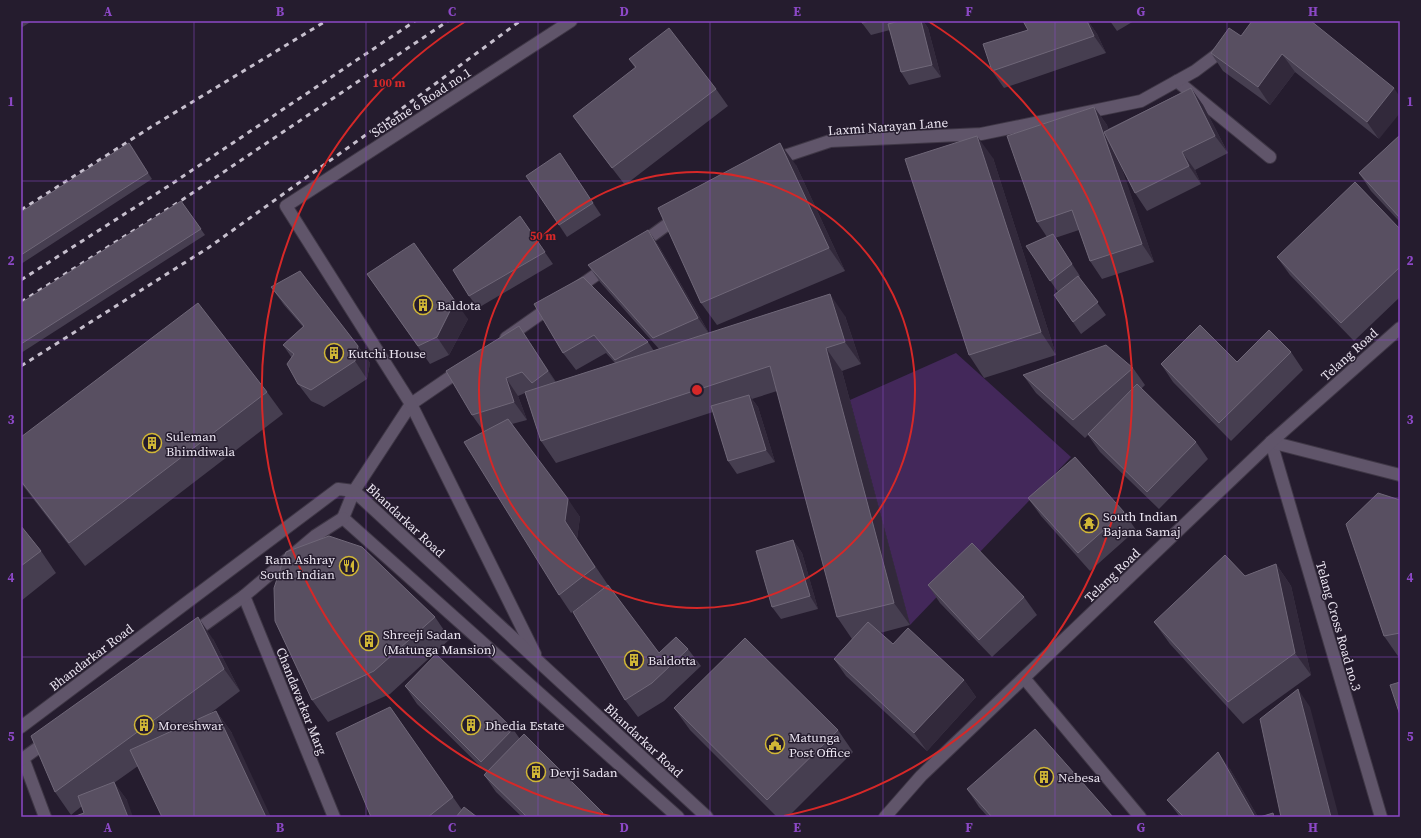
<svg xmlns="http://www.w3.org/2000/svg" width="1421" height="838" viewBox="0 0 1421 838" font-family="'Source Serif 4',serif">
<style>
.green{fill:#43285a}
.lines{fill:none;stroke-linecap:round;stroke-linejoin:round}
.minor-casing{stroke:#3f3746;stroke-width:14}
.minor{stroke:#60556a;stroke-width:12}
.rail{stroke:#c6bfcd;stroke-width:3;stroke-dasharray:5 5;stroke-linecap:butt}
.wall{fill:#463e50}
.shaded-wall{fill:#32293b}
.building{fill:#584f61;stroke:#6f6778}
.grid{fill:none;stroke:#8c48c6;stroke-width:1;stroke-opacity:0.55}
.ring{fill:none;stroke:#d62828;stroke-width:2}
.labels{text-anchor:middle;stroke-width:3;stroke-linejoin:round;paint-order:stroke}
.street-label{font-size:13px;fill:#eae4f0;stroke:#251c2e}
.poi-label{font-size:13px;fill:#eae4f0;stroke:#251c2e;text-anchor:start}
.centre{fill:#d62828;stroke:#251c2e;stroke-width:2}
.ring-label{font-size:12px;text-anchor:middle;font-weight:bold;fill:#d62828;stroke:#251c2e;stroke-width:3;stroke-linejoin:round;paint-order:stroke}
.neatline{fill:none;stroke:#8c48c6;stroke-width:1.5}
.grid-label{font-size:13px;text-anchor:middle;font-weight:bold;fill:#8c48c6}
</style>
<rect width="100%" height="100%" fill="#251c2e"/>
<polygon class="green" points="956,353 1071,457 910,625 850,400"/>
<g class="lines">
<defs>
<g id="minor">
<polyline points="1177,81 1270,157"/>
<polyline points="773,160 830,141 981,134 1141,101 1195,71 1227,47"/>
<polyline points="639,245 679,216"/>
<polyline points="573,291 607,267"/>
<polyline points="506,338 553,305"/>
<polyline points="1271,442 1381,817"/>
<polyline points="1271,442 1400,475"/>
<polyline points="343,518 354,491 411,404 462,369"/>
<polyline points="343,518 678,817"/>
<polyline points="244,596 334,817"/>
<polyline points="190,635 244,596 315,536 343,518"/>
<polyline points="535,654 411,404 286,206 571,21"/>
<polyline points="1024,678 1140,817"/>
<polyline points="21,727 338,489 354,491 707,817"/>
<polyline points="23,758 45,817"/>
<polyline points="21,760 50,739"/>
<polyline points="885,817 921,776 1271,442 1400,328"/>
</g>
</defs>
<use href="#minor" class="minor-casing"/>
<use href="#minor" class="minor"/>
<g class="rail">
<polyline points="21,210 151,127 326,21"/>
<polyline points="21,280 170,185 415,21"/>
<polyline points="21,302 182,200 448,21"/>
<polyline points="21,366 208,248 381,124 520,21"/>
</g>
</g>
<g class="wall">
<polygon points="21,21 32,21 21,28"/>
<polygon points="862,21 923,21 928,28 941,77 909,85 901,72 890,30 871,35 862,23"/>
<polygon points="1023,21 1088,21 1097,34 1106,53 1004,88 992,71 1028,30"/>
<polygon points="1110,21 1134,21 1117,31"/>
<polygon points="1311,21 1379,139 1295,72 1270,105 1223,71 1211,53 1241,36"/>
<polygon points="629,59 716,89 728,106 625,185 585,133 573,116 635,68"/>
<polygon points="1191,88 1203,105 1228,153 1195,170 1201,184 1147,211 1135,193 1120,164 1154,262 1102,279 1090,261 1079,230 1055,238 1080,276 1079,277 1106,315 1081,334 1054,295 1058,292 1026,246 1047,237 1037,222 1094,107 1107,125 1108,129"/>
<polygon points="1400,135 1400,222 1371,191 1359,173"/>
<polygon points="129,143 152,179 21,264 21,212"/>
<polygon points="993,158 1056,355 984,378 969,355"/>
<polygon points="796,165 845,271 717,325 701,303"/>
<polygon points="569,166 601,215 567,237 559,225"/>
<polygon points="181,201 205,235 21,353 21,303"/>
<polygon points="520,216 553,264 478,308 469,296"/>
<polygon points="1400,229 1400,297 1354,341 1290,275 1277,257"/>
<polygon points="648,230 660,248 709,333 845,316 861,364 842,371 910,625 880,633 893,644 964,680 976,697 927,751 846,676 834,659 852,639 837,617 777,391 752,399 758,407 775,462 737,474 728,461 713,412 556,463 541,441 525,393 518,396 527,420 512,424 580,517 577,539 608,585 659,653 688,649 701,666 664,701 638,717 625,700 600,591 571,613 559,595 484,432 472,415 531,344 556,382 615,363 606,353 576,370 563,353 534,304 648,342 654,351 659,349 600,282 588,265"/>
<polygon points="367,274 468,319 449,355 430,364"/>
<polygon points="271,287 358,346 370,363 367,379 324,407 311,401 298,384 292,358 283,345 303,327 284,305"/>
<polygon points="1291,352 1303,370 1231,441 1173,382 1161,364 1237,362"/>
<polygon points="1133,368 1145,385 1141,389 1196,442 1208,459 1159,509 1100,452 1088,435 1085,438 1036,393 1023,375"/>
<polygon points="267,392 283,414 85,566 21,483 21,437"/>
<polygon points="1028,498 1124,512 1136,530 1090,571 1041,516"/>
<polygon points="1400,500 1400,659 1384,636"/>
<polygon points="21,526 41,551 56,573 21,601"/>
<polygon points="793,540 802,553 818,609 781,619 772,607"/>
<polygon points="1276,564 1291,586 1311,675 1243,724 1170,644 1154,622 1245,576"/>
<polygon points="928,585 1024,597 1037,615 992,657 940,603"/>
<polygon points="435,617 450,639 390,694 328,722 312,700"/>
<polygon points="213,639 240,691 208,715 216,711 232,733 138,766 114,783 127,800 84,813 82,806 71,815 55,792"/>
<polygon points="405,686 513,729 520,739 603,813 606,817 522,817 496,792 484,775 486,772 417,704"/>
<polygon points="390,707 462,810 477,817 371,817"/>
<polygon points="674,708 838,730 853,752 788,817 777,817 690,730"/>
<polygon points="1230,769 1258,817 1180,817 1167,800"/>
<polygon points="967,789 1113,817 988,817 979,807"/>
</g>
<g class="shaded-wall">
<polygon points="921,21 923,21 928,28 941,77 932,65"/>
<polygon points="1087,21 1088,21 1097,34 1106,53 1094,36"/>
<polygon points="1282,54 1295,72 1270,105 1258,87"/>
<polygon points="1191,88 1203,105 1228,153 1215,136"/>
<polygon points="1394,88 1400,97 1400,113 1379,139 1367,122"/>
<polygon points="1094,107 1107,125 1154,262 1142,244"/>
<polygon points="977,136 993,158 1056,355 1041,332"/>
<polygon points="129,143 134,149 152,179 148,173"/>
<polygon points="780,143 796,165 845,271 829,248"/>
<polygon points="1182,152 1195,170 1201,184 1189,166"/>
<polygon points="560,153 569,166 601,215 593,203"/>
<polygon points="648,230 660,248 710,335 698,318"/>
<polygon points="1053,234 1061,246 1080,276 1072,264"/>
<polygon points="830,294 845,316 861,364 845,342"/>
<polygon points="455,301 468,319 449,355 437,337"/>
<polygon points="519,326 531,344 560,389 548,371"/>
<polygon points="358,346 370,363 367,379 355,361"/>
<polygon points="826,348 842,371 910,625 894,603"/>
<polygon points="506,378 518,396 527,420 514,402"/>
<polygon points="749,395 758,407 775,462 766,450"/>
<polygon points="568,499 580,517 577,539 608,585 565,521"/>
<polygon points="793,540 802,553 818,609 810,596"/>
<polygon points="1276,564 1291,586 1311,675 1295,653"/>
<polygon points="198,617 213,639 240,691 224,669"/>
<polygon points="964,680 976,697 927,751 914,733"/>
<polygon points="1298,689 1310,707 1339,817 1331,817"/>
<polygon points="216,711 232,733 271,817 266,817"/>
<polygon points="1218,752 1230,769 1258,817 1255,817"/>
<polygon points="114,782 127,800 133,817 128,817"/>
</g>
<g class="building">
<polygon points="862,21 869,21 862,23"/>
<polygon points="899,21 921,21 932,65 901,72 888,24"/>
<polygon points="1023,21 1087,21 1094,36 992,71 983,44 1028,30"/>
<polygon points="1252,21 1311,21 1394,88 1367,122 1282,54 1258,87 1211,53 1229,28 1241,36"/>
<polygon points="669,28 716,89 612,168 573,116 636,67 629,59"/>
<polygon points="1191,88 1215,136 1182,152 1189,166 1135,193 1104,132"/>
<polygon points="1094,107 1142,244 1090,261 1072,210 1037,222 1007,136"/>
<polygon points="1400,135 1400,218 1359,173"/>
<polygon points="977,136 1041,332 969,355 905,159"/>
<polygon points="129,143 148,173 21,255 21,212"/>
<polygon points="780,143 829,248 701,303 658,208"/>
<polygon points="560,153 593,203 559,225 526,176"/>
<polygon points="1355,182 1400,229 1400,267 1341,323 1277,257"/>
<polygon points="181,201 201,229 21,344 21,303"/>
<polygon points="520,216 545,252 469,296 453,270"/>
<polygon points="648,230 698,318 653,338 588,265"/>
<polygon points="1053,234 1072,264 1050,281 1026,246"/>
<polygon points="414,243 455,301 437,337 418,346 367,274"/>
<polygon points="300,271 358,346 355,361 311,390 298,384 287,364 294,354 283,345 304,326 271,287"/>
<polygon points="1078,276 1098,302 1073,322 1054,295"/>
<polygon points="583,277 648,342 615,360 594,335 563,353 534,304"/>
<polygon points="830,294 845,342 826,348 894,603 837,617 770,366 541,441 525,392"/>
<polygon points="198,303 267,392 69,543 21,481 21,437"/>
<polygon points="1200,325 1237,362 1269,330 1291,352 1219,423 1161,364"/>
<polygon points="519,326 548,371 532,383 522,372 506,378 514,402 472,415 446,371"/>
<polygon points="1106,345 1133,368 1073,420 1023,375"/>
<polygon points="1137,384 1196,442 1147,492 1088,434"/>
<polygon points="749,395 766,450 728,461 711,406"/>
<polygon points="508,419 568,499 565,521 595,567 559,595 464,442"/>
<polygon points="1075,457 1124,512 1078,553 1028,498"/>
<polygon points="1378,493 1400,500 1400,633 1384,636 1346,524"/>
<polygon points="21,526 41,551 21,566"/>
<polygon points="329,536 362,547 435,617 374,671 312,700 275,621 274,588 286,552"/>
<polygon points="793,540 810,596 772,607 756,551"/>
<polygon points="972,543 1024,597 979,640 928,585"/>
<polygon points="1225,555 1245,576 1276,564 1295,653 1228,702 1154,622"/>
<polygon points="608,585 659,653 676,637 688,649 652,683 625,700 573,612"/>
<polygon points="198,617 224,669 55,792 31,736"/>
<polygon points="868,622 893,644 908,628 964,680 914,733 834,659"/>
<polygon points="745,638 838,730 767,800 674,708"/>
<polygon points="436,654 513,729 481,762 405,686"/>
<polygon points="1400,682 1400,715 1390,685"/>
<polygon points="1298,689 1331,817 1281,817 1260,719"/>
<polygon points="390,707 453,797 428,817 371,817 336,733"/>
<polygon points="216,711 266,817 162,817 130,750"/>
<polygon points="1035,729 1113,817 992,817 967,789"/>
<polygon points="524,734 603,813 599,817 527,817 484,775"/>
<polygon points="1218,752 1255,817 1184,817 1167,800"/>
<polygon points="114,782 128,817 73,817 84,813 78,796"/>
<polygon points="464,807 477,817 456,817"/>
<polygon points="1273,813 1274,817 1260,817"/>
</g>
<path class="grid" d="M194 21V817M366 21V817M538 21V817M710 21V817M883 21V817M1055 21V817M1227 21V817M21 181H1400M21 340H1400M21 498H1400M21 657H1400"/>
<g class="ring">
<circle cx="697" cy="390" r="218"/>
<path d="M610 816A435 435 0 0 1 466 21M928 21A435 435 0 0 1 784 816"/>
</g>
<defs>
<symbol id="building-ring" viewBox="-11 -11 22 22"><circle r="9.5" fill="#251c2e" stroke="#d1b736" stroke-width="1.5"/><path d="M-4-6H4V6H1V3H-1V6H-4ZM-2.5-4.3h1.7v1.8h-1.7ZM.8-4.3h1.7v1.8H.8ZM-2.5-1h1.7V.8h-1.7ZM.8-1h1.7V.8H.8Z" fill="#d1b736"/></symbol>
<symbol id="temple-ring" viewBox="-11 -11 22 22"><circle r="9.5" fill="#251c2e" stroke="#d1b736" stroke-width="1.5"/><path d="M0-6L5-2H3V0L6.5 2.5H4V6H1.5V3h-3V6H-4V2.5H-6.5L-3 0V-2H-5Z" fill="#d1b736"/></symbol>
<symbol id="restaurant-ring" viewBox="-11 -11 22 22"><circle r="9.5" fill="#251c2e" stroke="#d1b736" stroke-width="1.5"/><path d="M-5-6h1v4h1v-4h1v4h1v-4h1v5L-1.5 .5V6h-2V.5L-5-1ZM5-6V6H3V1.5H1.5Q1.5-4 5-6Z" fill="#d1b736"/></symbol>
<symbol id="civic-ring" viewBox="-11 -11 22 22"><circle r="9.5" fill="#251c2e" stroke="#d1b736" stroke-width="1.5"/><path d="M-.6-6.5H3V-4.5H.6V-3L4-1V1h2V6H-6V1h2V-1L-.6-3ZM-1.2 2.5V6h2.4V2.5Z" fill="#d1b736"/></symbol>
</defs>
<g fill-rule="evenodd">
<use href="#building-ring" x="412" y="294" width="22" height="22"/>
<use href="#building-ring" x="323" y="342" width="22" height="22"/>
<use href="#building-ring" x="141" y="432" width="22" height="22"/>
<use href="#temple-ring" x="1078" y="512" width="22" height="22"/>
<use href="#restaurant-ring" x="338" y="555" width="22" height="22"/>
<use href="#building-ring" x="358" y="630" width="22" height="22"/>
<use href="#building-ring" x="623" y="649" width="22" height="22"/>
<use href="#building-ring" x="133" y="714" width="22" height="22"/>
<use href="#building-ring" x="460" y="714" width="22" height="22"/>
<use href="#civic-ring" x="764" y="733" width="22" height="22"/>
<use href="#building-ring" x="525" y="761" width="22" height="22"/>
<use href="#building-ring" x="1033" y="766" width="22" height="22"/>
</g>
<g class="labels">
<g class="street-label">
<text transform="translate(421 102) rotate(-33)" y="5">Scheme 6 Road no.1</text>
<text transform="translate(888 126) rotate(-4)" y="5">Laxmi Narayan Lane</text>
<text transform="translate(1349 354) rotate(-42)" y="5">Telang Road</text>
<text transform="translate(406 520) rotate(43)" y="5">Bhandarkar Road</text>
<text transform="translate(1112 575) rotate(-44)" y="5">Telang Road</text>
<text transform="translate(1339 626) rotate(74)" y="5">Telang Cross Road no.3</text>
<text transform="translate(91 657) rotate(-37)" y="5">Bhandarkar Road</text>
<text transform="translate(302 701) rotate(68)" y="5">Chandavarkar Marg</text>
<text transform="translate(644 740) rotate(43)" y="5">Bhandarkar Road</text>
</g>
<g class="poi-label">
<text x="437" y="310">Baldota</text>
<text x="348" y="358">Kutchi House</text>
<text x="166" y="441">Suleman<tspan x="166" dy="15">Bhimdiwala</tspan></text>
<text x="1103" y="521">South Indian<tspan x="1103" dy="15">Bajana Samaj</tspan></text>
<text x="335" y="564" text-anchor="end">Ram Ashray<tspan x="335" dy="15">South Indian</tspan></text>
<text x="383" y="639">Shreeji Sadan<tspan x="383" dy="15">(Matunga Mansion)</tspan></text>
<text x="648" y="665">Baldotta</text>
<text x="158" y="730">Moreshwar</text>
<text x="485" y="730">Dhedia Estate</text>
<text x="789" y="742">Matunga<tspan x="789" dy="15">Post Office</tspan></text>
<text x="550" y="777">Devji Sadan</text>
<text x="1058" y="782">Nebesa</text>
</g>
</g>
<circle cx="697" cy="390" r="6" class="centre"/>
<g class="ring-label">
<text x="389" y="87">100 m</text>
<text x="543" y="240">50 m</text>
</g>
<rect width="1421" height="838" fill="none" stroke="#251c2e" stroke-width="44"/>
<rect x="22" y="22" width="1377" height="794" class="neatline"/>
<g class="grid-label">
<text x="108" y="16">A</text>
<text x="280" y="16">B</text>
<text x="452" y="16">C</text>
<text x="624" y="16">D</text>
<text x="797" y="16">E</text>
<text x="969" y="16">F</text>
<text x="1141" y="16">G</text>
<text x="1313" y="16">H</text>
<text x="11" y="106">1</text>
<text x="1410" y="106">1</text>
<text x="11" y="265">2</text>
<text x="1410" y="265">2</text>
<text x="11" y="424">3</text>
<text x="1410" y="424">3</text>
<text x="11" y="582">4</text>
<text x="1410" y="582">4</text>
<text x="11" y="741">5</text>
<text x="1410" y="741">5</text>
<text x="108" y="832">A</text>
<text x="280" y="832">B</text>
<text x="452" y="832">C</text>
<text x="624" y="832">D</text>
<text x="797" y="832">E</text>
<text x="969" y="832">F</text>
<text x="1141" y="832">G</text>
<text x="1313" y="832">H</text>
</g>
</svg>
